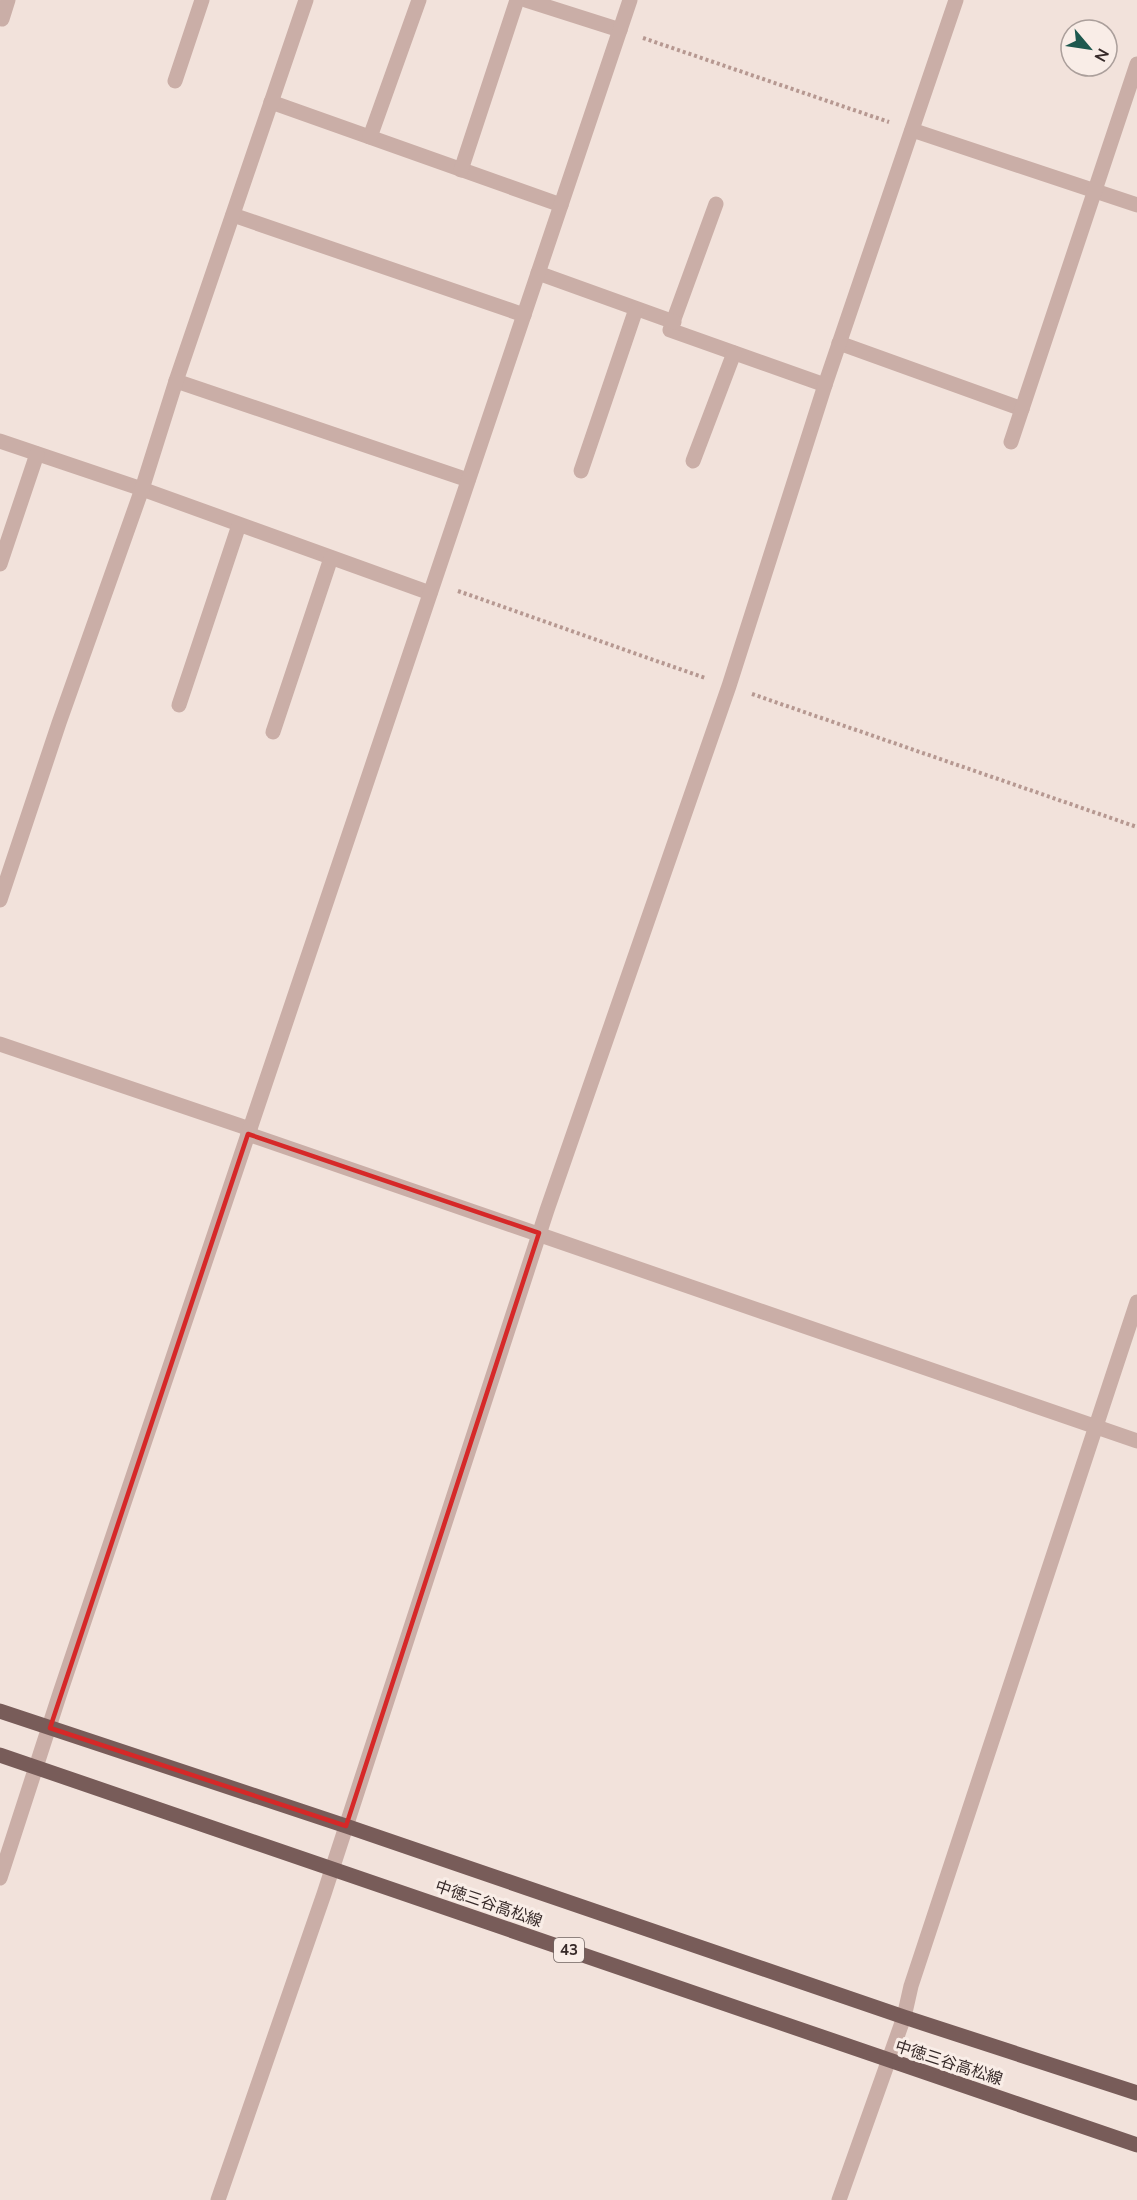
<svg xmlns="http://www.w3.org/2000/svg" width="1137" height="2200" viewBox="0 0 1137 2200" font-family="'Nunito Sans','Noto Sans JP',sans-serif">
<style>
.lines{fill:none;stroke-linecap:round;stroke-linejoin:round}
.path{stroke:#b69891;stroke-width:4;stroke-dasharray:3 3;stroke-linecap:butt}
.minor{stroke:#caaea7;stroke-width:15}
.primary{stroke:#785c59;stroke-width:15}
.marked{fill:none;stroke:#d62828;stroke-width:4.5;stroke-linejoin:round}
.labels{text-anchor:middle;stroke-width:6;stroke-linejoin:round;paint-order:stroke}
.shield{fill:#f9ede7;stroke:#706461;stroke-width:1.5}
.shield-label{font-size:15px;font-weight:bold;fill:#362928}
.street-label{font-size:16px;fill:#362928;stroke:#f9ede7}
</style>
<rect width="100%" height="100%" fill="#f2e2db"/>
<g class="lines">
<g class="path">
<polyline points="643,38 889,122"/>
<polyline points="458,591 705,678"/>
<polyline points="752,694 1137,827"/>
</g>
<g class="minor">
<polyline points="526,0 620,30"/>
<polyline points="2,19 8,0"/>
<polyline points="175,81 202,0"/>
<polyline points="271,102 561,205"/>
<polyline points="912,130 1137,205"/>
<polyline points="370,137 419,0"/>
<polyline points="461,170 517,0"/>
<polyline points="716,204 670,330 825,385"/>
<polyline points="233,215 524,315"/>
<polyline points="538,273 674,322"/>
<polyline points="839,343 1022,409"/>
<polyline points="176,381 468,480"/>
<polyline points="0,441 142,489 430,593"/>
<polyline points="1011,442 1137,64"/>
<polyline points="693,461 734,353"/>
<polyline points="581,471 636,309"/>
<polyline points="0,564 37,454"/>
<polyline points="179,705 239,525"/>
<polyline points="273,732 331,558"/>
<polyline points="0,900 59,723 142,489 176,381 306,0"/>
<polyline points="0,1044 250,1129"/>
<polyline points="248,1134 1137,1441"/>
<polyline points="0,1878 60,1693 630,0"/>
<polyline points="218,2200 324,1894 547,1210 729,686 825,385 956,0"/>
<polyline points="839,2200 904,2017 911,1986 1137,1302"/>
</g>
<g class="primary">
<polyline points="0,1711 346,1826 904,2017 1137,2093"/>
<polyline points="0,1755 1137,2145"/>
</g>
</g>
<path class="marked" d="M248 1134 539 1233 346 1826 50 1728Z"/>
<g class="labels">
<rect class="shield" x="554" y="1938" width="30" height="24" rx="4.5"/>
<g class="shield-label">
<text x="569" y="1955">43</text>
</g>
<g class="street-label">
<text transform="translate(489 1903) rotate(19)" y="6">中徳三谷高松線</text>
<text transform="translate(949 2062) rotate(18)" y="6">中徳三谷高松線</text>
</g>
</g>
<g transform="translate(1089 48) rotate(119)"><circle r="28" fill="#f9ede7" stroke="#ab9f9b" stroke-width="1.5"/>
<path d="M0-4.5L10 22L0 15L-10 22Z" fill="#1d584e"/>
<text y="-9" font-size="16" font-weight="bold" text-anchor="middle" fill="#362928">N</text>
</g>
</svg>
